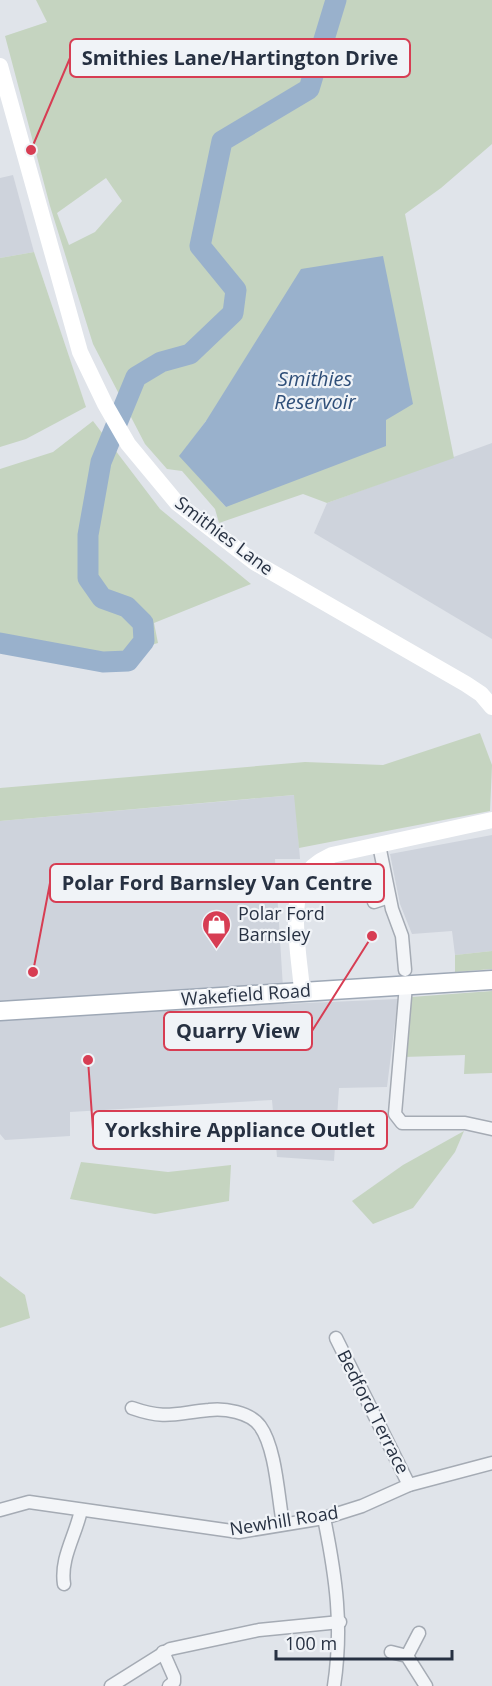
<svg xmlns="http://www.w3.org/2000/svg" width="492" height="1686" viewBox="0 0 492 1686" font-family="'Open Sans',sans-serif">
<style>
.built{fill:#ced3dc}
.green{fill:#c5d4c0;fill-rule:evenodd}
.water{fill:#99b1cc}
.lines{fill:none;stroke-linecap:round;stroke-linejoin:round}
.river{stroke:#99b1cc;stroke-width:21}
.street-casing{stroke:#a5abb4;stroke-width:15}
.primary-casing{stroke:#9ea8b6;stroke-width:21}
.street{stroke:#f3f5f8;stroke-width:12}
.secondary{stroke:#fff;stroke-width:16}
.primary{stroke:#fff;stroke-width:18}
.labels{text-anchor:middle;stroke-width:4.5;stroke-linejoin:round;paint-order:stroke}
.street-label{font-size:18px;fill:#273142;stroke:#f0f3f7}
.poi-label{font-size:18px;fill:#273142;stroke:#f0f3f7;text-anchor:start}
.water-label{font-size:20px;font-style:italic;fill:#2f4f79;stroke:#f0f3f7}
.leader{fill:none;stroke:#d73d53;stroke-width:2}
.callout-dot{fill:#d73d53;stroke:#f0f3f7;stroke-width:2}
.callout{fill:#f0f3f7;stroke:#d73d53;stroke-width:2}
.callout-label{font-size:20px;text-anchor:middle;font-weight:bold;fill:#273142}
</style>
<rect width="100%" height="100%" fill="#e0e4ea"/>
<g class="built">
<polygon points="13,175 34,252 0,258 0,178"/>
<polygon points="492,443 492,639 314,533 327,503"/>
<polygon points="295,795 300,859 275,859 284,1004 398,999 387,1087 339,1088 334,1161 277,1157 272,1100 70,1112 70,1136 5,1140 0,1134 0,821"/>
<polygon points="492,835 492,951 455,955 452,931 412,934 400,904 390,854"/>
</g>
<g class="green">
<path d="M36 0H492V144L441 188 405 214 454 458 327 503 303 494 219 523 215 509 182 471 167 469 145 444 93 344 50 206 5 36 47 22ZM106 178 122 201 95 232 69 245 57 213ZM206 421 226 507 180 456Z"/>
<polygon points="34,252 86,407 26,439 0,447 0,258"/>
<polygon points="93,421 160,509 251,584 154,623 158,643 113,656 0,643 0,469 53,452"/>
<polygon points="480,733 492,765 490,811 299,848 294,795 0,821 0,788 305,762 383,765"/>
<polygon points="492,951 492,969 455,972 455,955"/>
<polygon points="492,991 492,1073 464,1074 465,1055 404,1057 411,997"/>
<polygon points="464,1131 455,1152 413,1208 373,1224 352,1201 403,1165"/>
<polygon points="81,1162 168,1172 231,1165 229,1201 155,1214 70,1199"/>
<polygon points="0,1276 25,1295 30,1318 0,1328"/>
</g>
<polygon class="water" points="383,256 413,404 386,420 386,446 226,507 179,456 206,421 301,269"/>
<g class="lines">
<polyline class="river" points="0,643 103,662 128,661 144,641 143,623 127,607 102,598 88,578 88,535 101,462 136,377 161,362 190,354 233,313 236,290 200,246 222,141 309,89 336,0"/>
<defs>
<g id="street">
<polyline points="379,845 392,909 402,936 405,970"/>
<polyline points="374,902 389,897"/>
<polyline points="406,985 395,1114 402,1123 465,1123 492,1129"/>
<polyline points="336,1338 409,1485"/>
<path d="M132 1408C166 1420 176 1413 209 1410 224 1408 250 1412 260 1426 276 1448 278 1497 283 1524"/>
<polyline points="0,1510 29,1502 239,1532 324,1518 362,1506 409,1485 492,1463"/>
<path d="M324 1518C336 1577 343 1626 334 1686"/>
<path d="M64 1584C60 1558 76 1535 81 1510"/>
<polyline points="163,1652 174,1677 174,1682 169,1686"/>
<polyline points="391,1652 407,1656 426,1686"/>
<polyline points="407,1656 419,1633"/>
<polyline points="111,1686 170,1649 259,1630 340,1622"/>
</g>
<polyline id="primary" points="0,1011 492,980"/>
</defs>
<use href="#street" class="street-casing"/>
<use href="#primary" class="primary-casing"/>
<use href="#street" class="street"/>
<g class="secondary">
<polyline points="0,66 80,352 105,404 128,444 177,503 254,562 466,684 481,694 492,707"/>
<path d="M302 991C300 959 286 897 309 871 315 863 324 859 332 855L492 820"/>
</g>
<use href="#primary" class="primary"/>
</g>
<defs>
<symbol id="shop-pin" viewBox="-11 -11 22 30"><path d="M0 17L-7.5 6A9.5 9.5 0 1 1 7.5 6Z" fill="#d73d53" stroke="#f0f3f7"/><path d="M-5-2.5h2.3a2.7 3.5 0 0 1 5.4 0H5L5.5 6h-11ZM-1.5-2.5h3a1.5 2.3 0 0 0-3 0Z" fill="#fff"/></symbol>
</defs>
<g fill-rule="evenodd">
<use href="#shop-pin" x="200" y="908" width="33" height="45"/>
</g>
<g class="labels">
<g class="street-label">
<text transform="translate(224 536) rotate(37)" y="6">Smithies Lane</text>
<text transform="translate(246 995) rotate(-4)" y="6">Wakefield Road</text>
<text transform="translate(373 1412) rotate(63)" y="6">Bedford Terrace</text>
<text transform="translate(284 1521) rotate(-9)" y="6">Newhill Road</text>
</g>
<g class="poi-label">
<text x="238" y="920">Polar Ford<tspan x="238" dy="21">Barnsley</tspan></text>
</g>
<g class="water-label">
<text x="315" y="386">Smithies<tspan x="315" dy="23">Reservoir</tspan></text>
</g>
</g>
<path class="leader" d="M31 150L70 58M33 972L50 883M372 936L312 1031M88 1060L93 1130"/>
<g class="callout-dot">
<circle cx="31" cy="150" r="6"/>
<circle cx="33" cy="972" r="6"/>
<circle cx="372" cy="936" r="6"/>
<circle cx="88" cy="1060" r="6"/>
</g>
<g class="callout">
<rect x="70" y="39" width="340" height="38" rx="6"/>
<rect x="50" y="864" width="334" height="38" rx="6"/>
<rect x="164" y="1012" width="148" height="38" rx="6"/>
<rect x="93" y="1111" width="294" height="38" rx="6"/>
</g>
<g class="callout-label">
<text x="240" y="65">Smithies Lane/Hartington Drive</text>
<text x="217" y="890">Polar Ford Barnsley Van Centre</text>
<text x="238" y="1038">Quarry View</text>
<text x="240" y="1137">Yorkshire Appliance Outlet</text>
</g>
<path d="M276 1650v9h176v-9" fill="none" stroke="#273142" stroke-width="3"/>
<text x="285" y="1650" font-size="18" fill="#273142" stroke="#f0f3f7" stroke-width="4.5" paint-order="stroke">100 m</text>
</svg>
